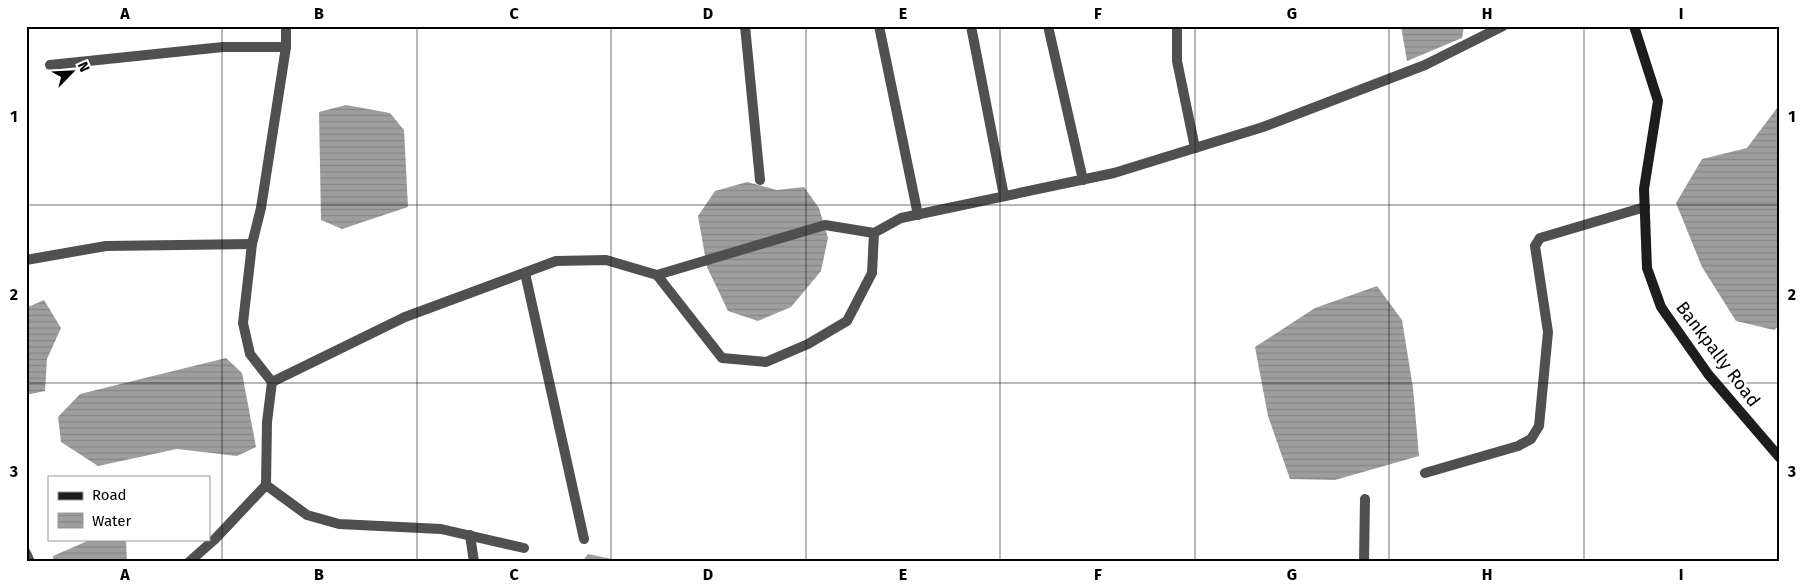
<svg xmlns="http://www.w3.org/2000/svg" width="1806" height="588" viewBox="0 0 1806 588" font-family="'Fira Sans',sans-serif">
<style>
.water{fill:url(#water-rules)}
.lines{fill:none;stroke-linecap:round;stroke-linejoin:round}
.street{stroke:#505050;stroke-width:10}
.secondary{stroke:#1d1d1d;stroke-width:10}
.grid{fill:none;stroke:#000;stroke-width:1;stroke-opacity:0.55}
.labels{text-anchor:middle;stroke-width:4;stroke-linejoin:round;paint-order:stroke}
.street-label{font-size:18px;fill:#000;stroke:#fff}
.neatline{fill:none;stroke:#000;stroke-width:2}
.grid-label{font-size:16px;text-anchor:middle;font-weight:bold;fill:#000}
</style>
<defs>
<pattern id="water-rules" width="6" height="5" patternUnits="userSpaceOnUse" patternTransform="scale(1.25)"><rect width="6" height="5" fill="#9e9e9e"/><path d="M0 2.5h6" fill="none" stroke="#868686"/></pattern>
</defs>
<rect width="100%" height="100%" fill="#fff"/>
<g class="water">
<polygon points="1401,26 1464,26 1462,38 1407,61"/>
<polygon points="1780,104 1780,325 1774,330 1736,321 1702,267 1676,203 1702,159 1747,148"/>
<polygon points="346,105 390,113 404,130 408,207 342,229 321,220 319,112"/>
<polygon points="747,182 777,190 804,187 819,208 828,238 821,271 791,307 758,321 728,311 707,267 698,216 715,191"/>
<polygon points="1377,286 1402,320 1413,388 1419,456 1335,480 1290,479 1268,416 1255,347 1315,308"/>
<polygon points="44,300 61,328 47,359 45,391 26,395 26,308"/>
<polygon points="226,358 242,373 256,447 237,456 177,449 98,466 61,442 58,417 80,394"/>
<polygon points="92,539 126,539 127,562 54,562 53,556"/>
<polygon points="588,554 626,562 582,562"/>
</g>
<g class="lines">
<g class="street">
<polyline points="286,26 286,47 261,208 252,244 243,323 250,354 272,382 405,317 556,261 606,260 657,275 722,358 766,362 808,344 847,321 872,273 874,233 901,218 1114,173 1263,127 1425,65 1503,26"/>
<polyline points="745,26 760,180"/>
<polyline points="879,26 918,215"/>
<polyline points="971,26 1004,196"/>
<polyline points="1048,26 1083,180"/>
<polyline points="1177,26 1177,61 1195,148"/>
<polyline points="50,65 223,47 286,47"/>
<polyline points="26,260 106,246 252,244"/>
<polyline points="525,273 584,539"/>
<polyline points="657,275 825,225 874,233"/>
<polyline points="1425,473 1518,446 1531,439 1539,426 1548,332 1535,246 1540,238 1645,207"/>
<polyline points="266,485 307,515 339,524 441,529 524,548"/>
<polyline points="470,535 474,562"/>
<polyline points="26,553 30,562"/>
<polyline points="189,562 215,539 266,485 267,422 272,382"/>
<polyline points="1364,562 1365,499"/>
</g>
<polyline class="secondary" points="1634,26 1658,101 1644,189 1647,268 1661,307 1708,374 1780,458"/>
</g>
<path class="grid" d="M222 26V562M417 26V562M611 26V562M806 26V562M1000 26V562M1195 26V562M1389 26V562M1584 26V562M26 205H1780M26 383H1780"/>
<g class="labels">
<g class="street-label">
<text transform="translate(1718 354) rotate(53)" y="6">Bankpally Road</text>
</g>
</g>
<rect width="1806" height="588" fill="none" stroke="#ffffff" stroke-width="55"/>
<rect x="48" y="476" width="162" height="65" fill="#ffffff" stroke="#999999"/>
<rect x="58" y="492" width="25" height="8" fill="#1d1d1d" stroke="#999999"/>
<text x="92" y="500" font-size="15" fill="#000000">Road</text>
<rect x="58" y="513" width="25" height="15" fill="url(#water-rules)" stroke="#999999"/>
<text x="92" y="526" font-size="15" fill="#000000">Water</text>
<g transform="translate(72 72) rotate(66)" stroke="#ffffff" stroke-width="4" paint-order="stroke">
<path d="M0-4L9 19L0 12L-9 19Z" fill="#000000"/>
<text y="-8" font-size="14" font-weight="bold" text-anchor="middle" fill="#000000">N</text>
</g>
<rect x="28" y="28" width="1750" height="532" class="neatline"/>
<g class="grid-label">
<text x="125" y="19">A</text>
<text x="319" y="19">B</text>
<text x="514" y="19">C</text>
<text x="708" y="19">D</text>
<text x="903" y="19">E</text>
<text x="1098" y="19">F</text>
<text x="1292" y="19">G</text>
<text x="1487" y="19">H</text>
<text x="1681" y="19">I</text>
<text x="14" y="122">1</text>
<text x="1792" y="122">1</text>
<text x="14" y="300">2</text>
<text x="1792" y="300">2</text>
<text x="14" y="477">3</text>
<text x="1792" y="477">3</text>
<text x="125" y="580">A</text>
<text x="319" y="580">B</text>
<text x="514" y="580">C</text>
<text x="708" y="580">D</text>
<text x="903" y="580">E</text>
<text x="1098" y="580">F</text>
<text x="1292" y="580">G</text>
<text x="1487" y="580">H</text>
<text x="1681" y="580">I</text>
</g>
</svg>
